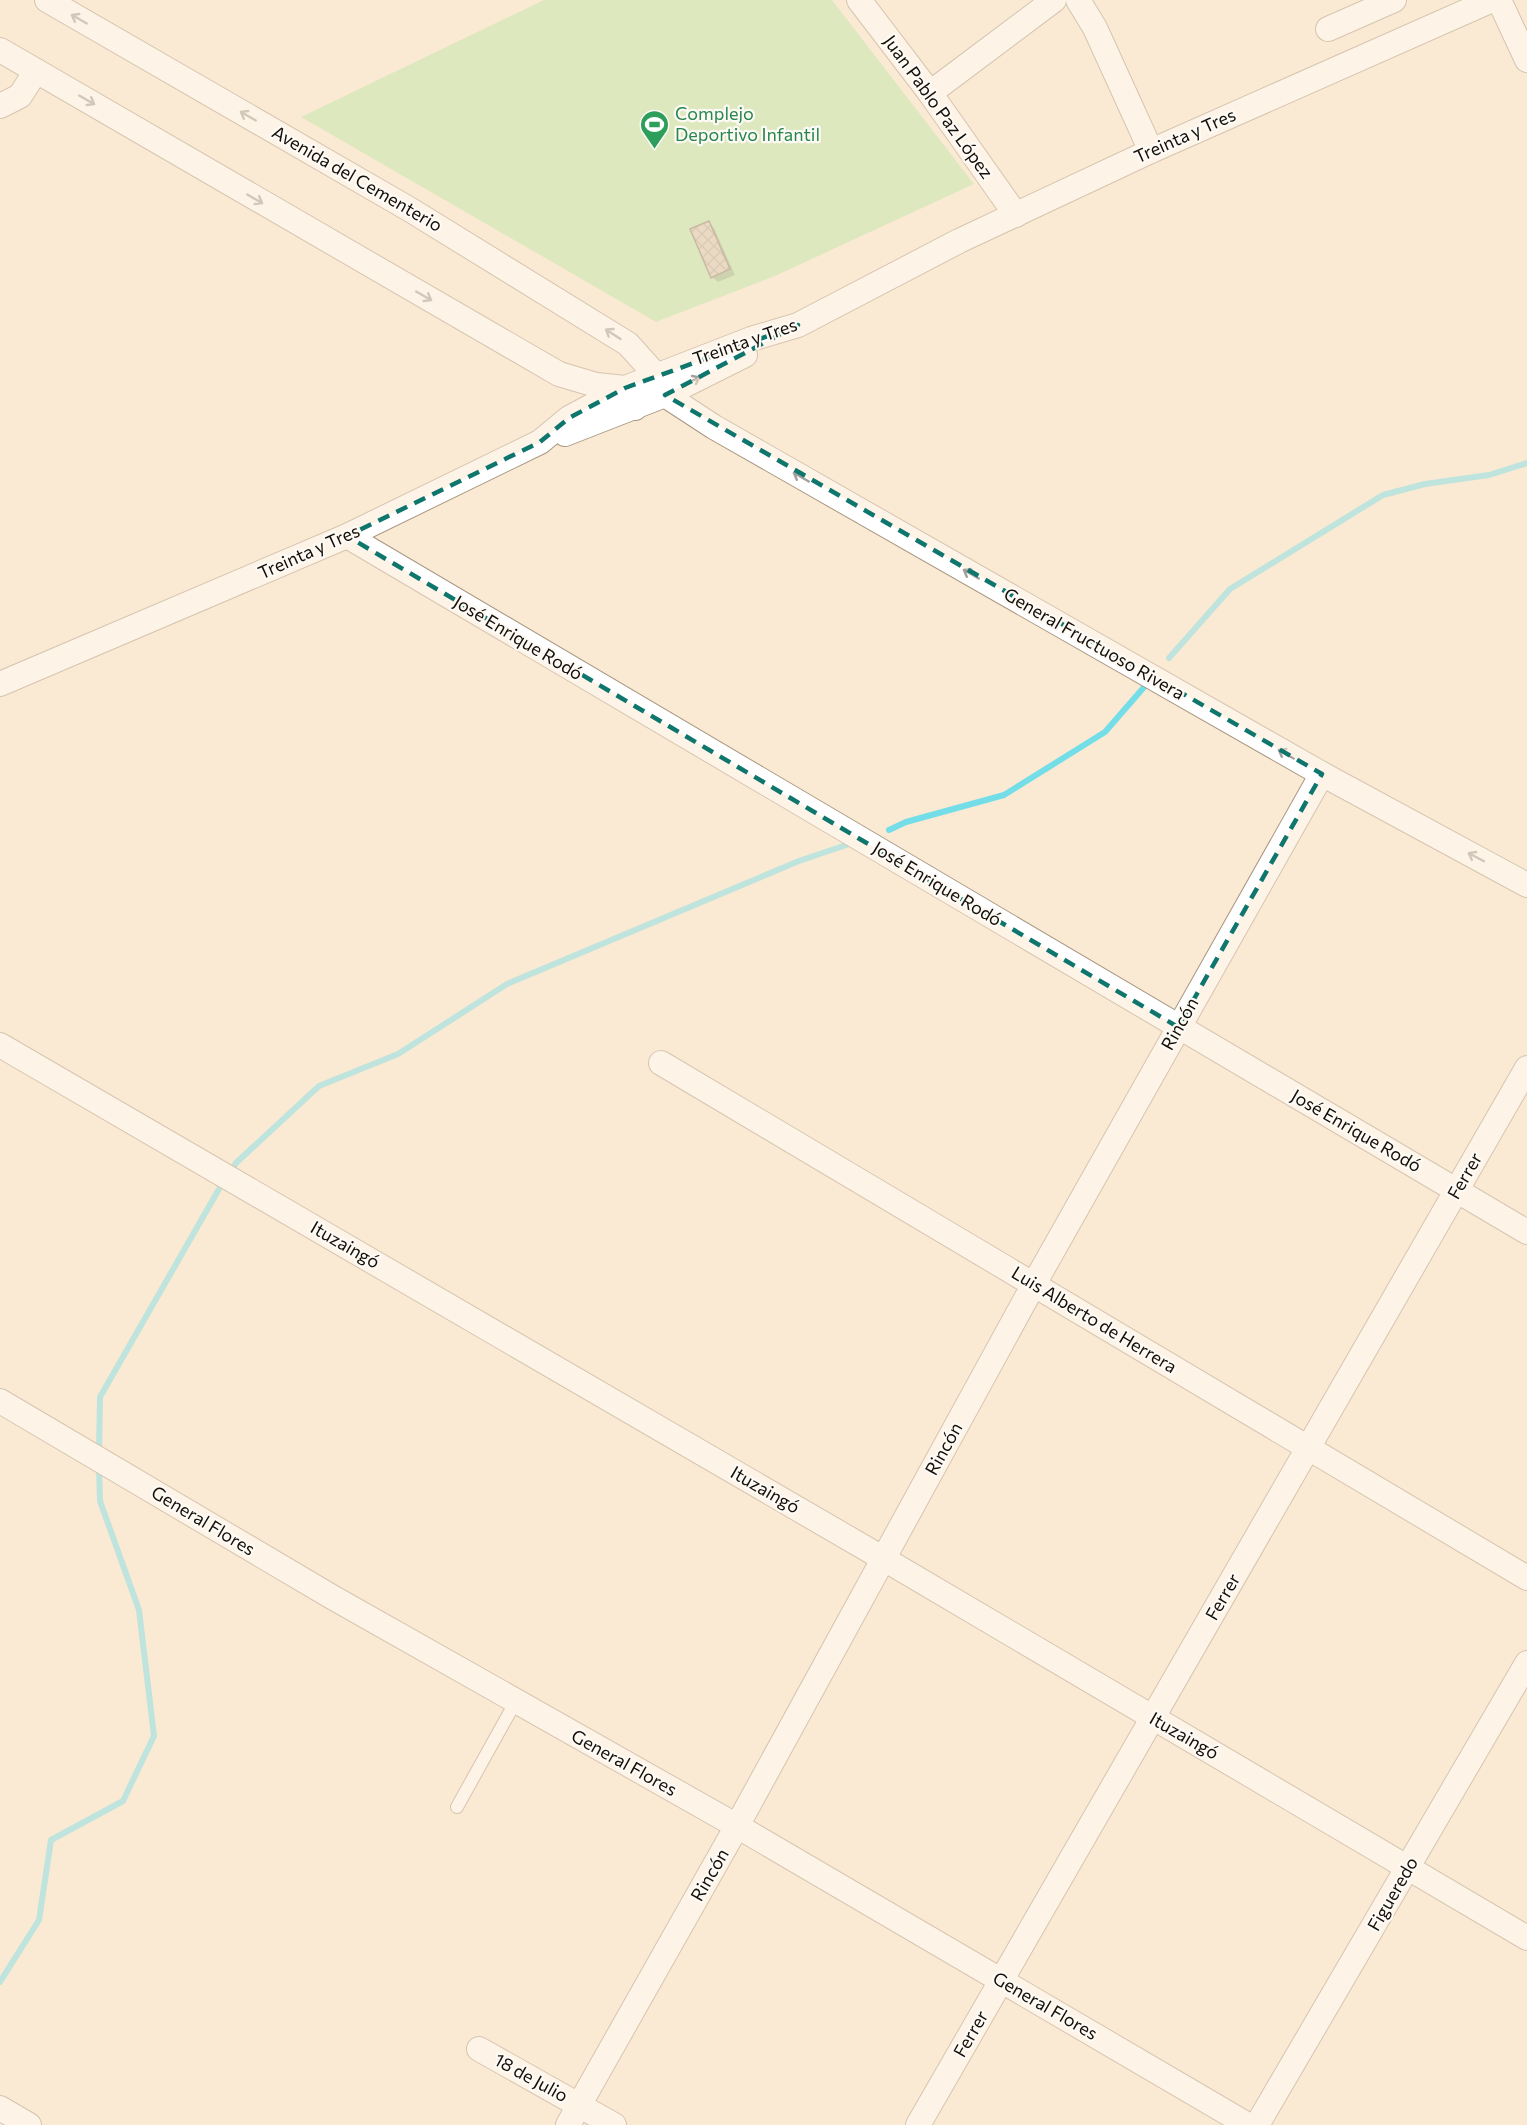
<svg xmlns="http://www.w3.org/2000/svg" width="1527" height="2125" viewBox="0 0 1527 2125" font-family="Commissioner,sans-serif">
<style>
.pitch{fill:#bbe7a5}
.shadow{fill:#0003}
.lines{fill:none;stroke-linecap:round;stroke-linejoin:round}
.stream{stroke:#73dee8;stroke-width:6}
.building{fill:url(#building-cross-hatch);stroke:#8d7e69;stroke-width:1.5}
.lane-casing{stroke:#a89883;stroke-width:14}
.street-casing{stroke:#a89883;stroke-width:26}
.lane{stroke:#fff;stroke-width:12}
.street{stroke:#fff;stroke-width:24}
.oneway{stroke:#a19f9b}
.marked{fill:none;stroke:#0f766e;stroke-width:4.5;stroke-dasharray:12 8;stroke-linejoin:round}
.labels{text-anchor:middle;stroke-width:4.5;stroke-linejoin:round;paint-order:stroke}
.street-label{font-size:18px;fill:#130e06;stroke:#fdfaf5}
.leisure-label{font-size:18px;fill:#27864d;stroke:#fdfaf5;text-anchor:start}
</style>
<defs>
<pattern id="building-cross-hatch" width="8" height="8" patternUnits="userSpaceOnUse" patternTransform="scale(1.5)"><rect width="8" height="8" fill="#d6c5af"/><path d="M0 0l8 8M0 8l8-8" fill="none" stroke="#b7a895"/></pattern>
</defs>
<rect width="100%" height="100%" fill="#fbead3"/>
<polygon class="pitch" points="544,0 832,0 974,184 775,276 656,322 301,117"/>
<polygon class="shadow" points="709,223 714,228 735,275 718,282 712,277"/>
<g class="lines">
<g class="stream">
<polyline points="1169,658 1230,589 1383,495 1425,484 1489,475 1527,463"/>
<polyline points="889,830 906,822 1004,795 1105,732 1145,686"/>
<polyline points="229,1173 236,1163 319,1086 398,1054 507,984 799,861 852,843"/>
<polyline points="99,1454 100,1397 223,1182"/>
<polyline points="0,1982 39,1920 51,1840 123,1801 154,1736 139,1610 100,1501 99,1467"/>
</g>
</g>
<polygon class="building" points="709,221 730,269 711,278 690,229"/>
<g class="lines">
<defs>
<polyline id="lane" points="457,1807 516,1701"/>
<g id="street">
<polyline points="47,0 409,209 628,344 655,374 665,395 714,427 1322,774 1527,885"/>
<polyline points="859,0 930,93 1016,215"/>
<polyline points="1078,0 1095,28 1151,151"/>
<polyline points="1499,0 1527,60"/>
<polyline points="1328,29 1394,0"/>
<polyline points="0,50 559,374 596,385 625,388 635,408"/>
<polyline points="930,93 1054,0"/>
<polyline points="0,106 20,96 36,71"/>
<polyline points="565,434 665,395 745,355"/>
<polyline points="347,536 1527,1232"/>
<polyline points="0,684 347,536 540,442 569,418 625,388 751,339 798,325 959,241 1151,151 1492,0"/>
<polyline points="0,1045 884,1559 1527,1938"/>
<polyline points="661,1063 1527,1578"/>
<polyline points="0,1401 332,1597 737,1826 1248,2125"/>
<polyline points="479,2049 614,2125"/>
<polyline points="0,2108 29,2125"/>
<polyline points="568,2125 737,1826 1034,1284 1322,774"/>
<polyline points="918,2125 1527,1068"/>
<polyline points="1257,2125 1527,1663"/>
</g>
</defs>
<use href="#lane" class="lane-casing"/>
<use href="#street" class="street-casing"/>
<use href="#lane" class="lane"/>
<use href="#street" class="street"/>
</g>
<defs><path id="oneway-shaft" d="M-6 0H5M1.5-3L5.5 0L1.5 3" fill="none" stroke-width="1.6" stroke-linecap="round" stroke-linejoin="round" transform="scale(1.5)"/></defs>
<g class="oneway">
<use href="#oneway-shaft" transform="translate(79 19) rotate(-150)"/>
<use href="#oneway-shaft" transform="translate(87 100) rotate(30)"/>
<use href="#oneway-shaft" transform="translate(248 116) rotate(-150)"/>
<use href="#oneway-shaft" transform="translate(255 199) rotate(30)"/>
<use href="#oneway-shaft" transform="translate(424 296) rotate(30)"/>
<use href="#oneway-shaft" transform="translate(613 334) rotate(-147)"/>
<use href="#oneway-shaft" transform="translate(692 381) rotate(-26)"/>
<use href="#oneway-shaft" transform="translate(801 477) rotate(-150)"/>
<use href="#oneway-shaft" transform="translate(971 574) rotate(-150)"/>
<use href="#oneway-shaft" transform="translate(1286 754) rotate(-150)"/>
<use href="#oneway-shaft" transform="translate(1476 857) rotate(-152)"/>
</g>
<path d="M0 0H1527V2125H0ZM798 325 665 395 1322 774 1178 1027 347 536 540 442 569 418 625 388Z" fill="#fbead3" fill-opacity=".55" fill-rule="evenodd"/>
<path class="marked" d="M798 325 665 395 1322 774 1178 1027 347 536 540 442 569 418 625 388Z"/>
<defs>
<symbol id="stadium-pin" viewBox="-11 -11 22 30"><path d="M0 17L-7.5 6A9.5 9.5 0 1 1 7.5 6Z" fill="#2e9e5b" stroke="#fdfaf5"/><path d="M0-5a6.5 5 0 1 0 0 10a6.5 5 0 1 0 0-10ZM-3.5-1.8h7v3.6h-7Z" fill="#fff"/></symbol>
</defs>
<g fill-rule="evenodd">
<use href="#stadium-pin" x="638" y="108" width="33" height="45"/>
</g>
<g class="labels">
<g class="street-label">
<text transform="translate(938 107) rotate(54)" y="6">Juan Pablo Paz López</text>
<text transform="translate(1185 136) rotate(-24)" y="6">Treinta y Tres</text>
<text transform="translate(357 179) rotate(30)" y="6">Avenida del Cementerio</text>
<text transform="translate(745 342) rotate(-19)" y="6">Treinta y Tres</text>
<text transform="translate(309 552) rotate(-24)" y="6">Treinta y Tres</text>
<text transform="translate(518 638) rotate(31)" y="6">José Enrique Rodó</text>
<text transform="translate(1094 644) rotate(30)" y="6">General Fructuoso Rivera</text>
<text transform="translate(937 884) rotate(31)" y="6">José Enrique Rodó</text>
<text transform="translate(1180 1024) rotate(-61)" y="6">Rincón</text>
<text transform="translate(1356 1131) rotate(30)" y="6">José Enrique Rodó</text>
<text transform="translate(1465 1176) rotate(-60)" y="6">Ferrer</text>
<text transform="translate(345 1245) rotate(30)" y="6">Ituzaingó</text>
<text transform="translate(1094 1320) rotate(31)" y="6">Luis Alberto de Herrera</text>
<text transform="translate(944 1449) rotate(-61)" y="6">Rincón</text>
<text transform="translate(765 1490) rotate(30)" y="6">Ituzaingó</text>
<text transform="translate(203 1521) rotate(31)" y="6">General Flores</text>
<text transform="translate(1223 1597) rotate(-60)" y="6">Ferrer</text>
<text transform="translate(1184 1736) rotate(30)" y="6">Ituzaingó</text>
<text transform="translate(624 1763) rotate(29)" y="6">General Flores</text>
<text transform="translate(710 1875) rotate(-60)" y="6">Rincón</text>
<text transform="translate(1393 1894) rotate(-60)" y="6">Figueredo</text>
<text transform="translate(1045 2006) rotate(30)" y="6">General Flores</text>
<text transform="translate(971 2034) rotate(-60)" y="6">Ferrer</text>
<text transform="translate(531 2078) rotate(29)" y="6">18 de Julio</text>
</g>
<g class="leisure-label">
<text x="675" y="120">Complejo<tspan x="675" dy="21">Deportivo Infantil</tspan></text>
</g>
</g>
</svg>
